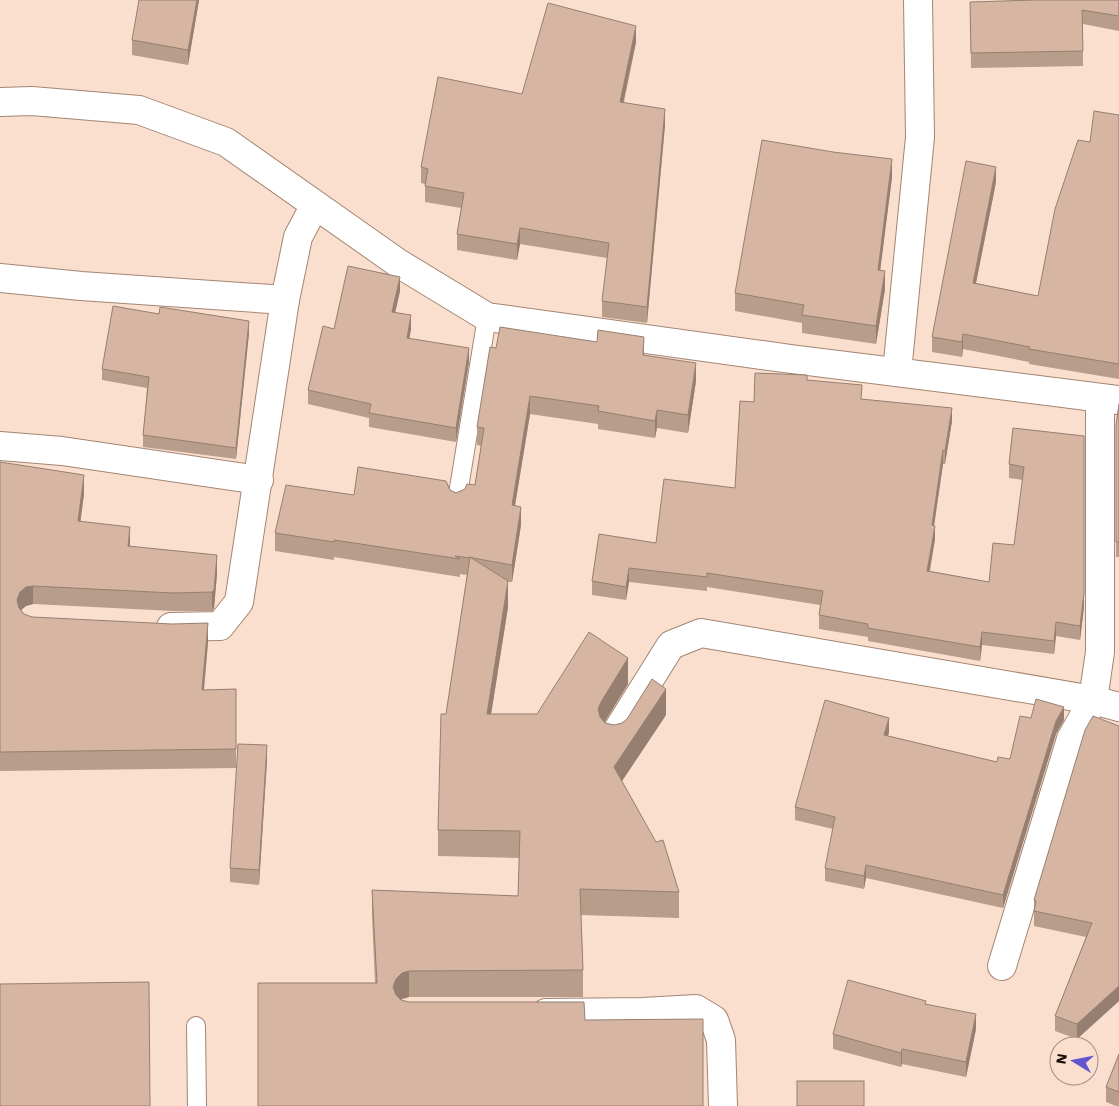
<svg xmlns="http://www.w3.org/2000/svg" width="1119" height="1106" viewBox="0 0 1119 1106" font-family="'Work Sans',sans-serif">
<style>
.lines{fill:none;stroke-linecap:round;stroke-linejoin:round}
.lane-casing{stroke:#a38572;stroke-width:20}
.street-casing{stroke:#a38572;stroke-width:30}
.lane{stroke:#fff;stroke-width:18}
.street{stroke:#fff;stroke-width:28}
.wall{fill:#b89d8b}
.shaded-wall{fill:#967f71}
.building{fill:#d6b6a2;stroke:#967f71}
</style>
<rect width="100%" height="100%" fill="#fadfcf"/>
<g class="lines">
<defs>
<g id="lane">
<polyline points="457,500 487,317"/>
<polyline points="196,1026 197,1106"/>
</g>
<g id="street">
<polyline points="0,102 32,101 139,110 226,142 398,263 487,317 791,359 1119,400"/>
<polyline points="0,278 81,286 285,300"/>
<polyline points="897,372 920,137 918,0"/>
<polyline points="0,446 62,451 259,480"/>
<polyline points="171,627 220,626 239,602 285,300 298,237 315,205"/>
<polyline points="614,736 671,645 701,633 1093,700 1119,707"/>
<polyline points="1002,966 1071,739 1093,700 1100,652 1100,398"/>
<polyline points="546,1013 643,1012 696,1009 714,1020 721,1040 723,1106"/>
</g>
</defs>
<use href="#lane" class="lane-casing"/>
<use href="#street" class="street-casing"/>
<use href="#lane" class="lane"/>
<use href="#street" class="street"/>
</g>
<g class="wall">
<polygon points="199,0 188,65 132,55 132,40"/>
<polygon points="1119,0 1119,31 1083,24 1083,66 971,68 970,2"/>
<polygon points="636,42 624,102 665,125 647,323 602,317 602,301 607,258 520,244 517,260 457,250 457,234 461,208 425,202 425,184 421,183 421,167 522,94"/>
<polygon points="1119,115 1119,379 1029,364 1029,362 963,349 962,357 932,352 932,337 996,182 976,283 1038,296 1090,142"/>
<polygon points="892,177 880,270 885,289 876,344 802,333 802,323 735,311 735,293"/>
<polygon points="400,291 395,313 411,329 409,338 469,362 456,442 369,427 369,418 308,404 308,390 334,329"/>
<polygon points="249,333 236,459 143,447 143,435 147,388 102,380 102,369"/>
<polygon points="496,348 644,355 696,381 688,433 657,428 655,438 598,429 598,424 530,414 515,506 521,525 512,582 508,582 508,607 491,714 537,714 628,684 604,722 605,723 614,725 666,715 622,781 679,892 679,918 581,915 583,970 583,997 409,997 402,999 258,1106 375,983 372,916 372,890 518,896 519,858 438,856 438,830 446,714 467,575 460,574 460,577 334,557 334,560 275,551 275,533 354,495 450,490 456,493 475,485 481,446 477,445 477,427"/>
<polygon points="807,380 862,399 952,421 945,464 943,464 934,526 935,539 930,571 989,582 1014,545 1023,480 1009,478 1009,464 1013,428 1084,607 1080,640 1056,636 1054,654 982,645 980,661 868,641 868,637 819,629 819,615 820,605 707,587 707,591 629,582 626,600 592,595 592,581 656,543 735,488 754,402"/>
<polygon points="1119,404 1119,557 1116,557 1116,425"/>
<polygon points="0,462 84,494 80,522 130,546 217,574 214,608 212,611 173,611 33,604 26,606 21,610 24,614 32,617 208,642 204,690 236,689 236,768 0,771"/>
<polygon points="1031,718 1064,720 1056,734 1003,908 866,878 864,889 825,881 825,868 833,829 795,820 795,807 889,732 888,736 997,762 1010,759"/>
<polygon points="1119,726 1119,1001 1077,1039 1055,1031 1055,1016 1086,937 1034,926 1034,900"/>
<polygon points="267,760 259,885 230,882 230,868"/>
<polygon points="926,1004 976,1029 966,1077 902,1064 901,1067 833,1049 833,1034"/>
<polygon points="1119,1054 1119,1106 1116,1106 1106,1102 1106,1087"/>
</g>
<g class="shaded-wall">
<polygon points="197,0 199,0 188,65 188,50"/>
<polygon points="636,26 636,42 620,117 620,102"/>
<polygon points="665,109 665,125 647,323 647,307"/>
<polygon points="892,159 892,177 878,288 878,270"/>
<polygon points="996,167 996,182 973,298 973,283"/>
<polygon points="520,228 520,244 517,260 517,244"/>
<polygon points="885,271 885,289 876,344 876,326"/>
<polygon points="400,277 400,291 392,326 392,312"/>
<polygon points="411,315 411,329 407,352 407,338"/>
<polygon points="249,321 249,333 236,459 236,448"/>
<polygon points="963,334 963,349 962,357 962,342"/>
<polygon points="644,337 644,354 643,373 643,355"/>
<polygon points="469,348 469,362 456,442 456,428"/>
<polygon points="696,363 696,381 688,433 688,415"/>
<polygon points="530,396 530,414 512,523 512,505"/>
<polygon points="952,408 952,421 945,464 945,451"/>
<polygon points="657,410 657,428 655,438 655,421"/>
<polygon points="943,450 943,464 932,539 932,525"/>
<polygon points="84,475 84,494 78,540 78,521"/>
<polygon points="521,507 521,525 512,582 512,565"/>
<polygon points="935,526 935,539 927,584 927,571"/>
<polygon points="130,527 130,546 128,565 128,546"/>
<polygon points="217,555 217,574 214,608 212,611 212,592"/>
<polygon points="629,568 629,582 626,600 626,587"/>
<polygon points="508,581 508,607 487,740 487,714"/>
<polygon points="33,586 33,604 26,606 20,611 17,619 17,600 20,592 26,587"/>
<polygon points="1084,593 1084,607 1080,640 1080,626"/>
<polygon points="1056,622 1056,636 1054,654 1054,641"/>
<polygon points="208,623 208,642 202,709 202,690"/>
<polygon points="982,632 982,645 980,661 980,647"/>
<polygon points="628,658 628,684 601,728 598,709 601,702"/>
<polygon points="666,689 666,715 614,793 614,767"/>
<polygon points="1064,707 1064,720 1056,734 1003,908 1003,895 1056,721"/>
<polygon points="889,718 889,732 884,748 884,735"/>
<polygon points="267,745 267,760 259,885 259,870"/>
<polygon points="866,865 866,878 864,889 864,876"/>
<polygon points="409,971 409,997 402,999 396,1005 393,987 396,979 402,973"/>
<polygon points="1119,986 1119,1001 1077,1039 1077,1024"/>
<polygon points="976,1014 976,1029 966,1077 966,1062"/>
<polygon points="902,1049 902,1064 901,1067 901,1053"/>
</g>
<g class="building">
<polygon points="139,0 197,0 188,50 132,40"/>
<polygon points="1036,0 1119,0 1119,16 1082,10 1083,51 971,53 970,2"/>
<polygon points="548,3 636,26 620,102 665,109 647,307 602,301 609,243 520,228 517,244 457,234 464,193 425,186 428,169 421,167 438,77 522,94"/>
<polygon points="1094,111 1119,115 1119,364 1029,349 1030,347 963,334 962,342 932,337 966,161 996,167 973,283 1038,296 1055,209 1078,140 1090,142"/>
<polygon points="762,140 833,152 892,159 878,270 885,271 876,326 802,315 804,305 735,293"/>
<polygon points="348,266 400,277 392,312 411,315 407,338 469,348 456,428 369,413 371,404 308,390 323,326 334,329"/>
<polygon points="113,306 159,314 160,307 249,321 236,448 143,435 149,377 102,369"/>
<polygon points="500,327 597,342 598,330 644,337 643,355 696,363 688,415 657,410 655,421 598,411 599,406 530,396 512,505 521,507 512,565 473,558 470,557 470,558 455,556 460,559 334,540 334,542 275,533 286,485 354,495 358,467 446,481 450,490 456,493 465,489 467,484 475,485 484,428 477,427 490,347 496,348"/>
<polygon points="755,373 807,375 807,380 862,385 861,399 952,408 945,451 943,450 932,525 935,526 927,571 989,582 993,543 1014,545 1024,467 1009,464 1013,428 1084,436 1084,593 1080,626 1056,622 1054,641 982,632 980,647 868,628 868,624 819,615 823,591 707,573 707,577 629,568 626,587 592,581 599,534 656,543 664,479 735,488 740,401 754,402"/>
<polygon points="1119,404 1119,542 1116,542 1116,425"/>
<polygon points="0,462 84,475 78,521 130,527 128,546 217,555 214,590 212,592 173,593 33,586 26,587 20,592 17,600 19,608 24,614 32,617 172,624 208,623 202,690 236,689 236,749 0,752"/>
<polygon points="470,557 508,581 487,714 537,714 589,632 628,658 601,702 598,709 600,717 605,723 614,725 622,723 627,719 652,679 666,689 614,767 656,842 663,840 679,892 580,889 583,970 409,971 402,973 396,979 393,987 396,995 401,1000 409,1002 584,1002 585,1020 703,1019 703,1106 258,1106 258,983 377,983 372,890 518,896 520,831 438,830 441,714 446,714"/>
<polygon points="1036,699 1064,707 1056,721 1003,895 866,865 864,876 825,868 835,817 795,807 825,700 889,718 884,735 997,762 998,757 1010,759 1020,716 1031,718"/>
<polygon points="1093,716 1119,726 1119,986 1077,1024 1055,1016 1092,923 1034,911 1036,901 1034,900 1085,730"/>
<polygon points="238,744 267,745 259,870 230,868"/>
<polygon points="848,980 926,1001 925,1004 976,1014 966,1062 902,1049 901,1053 833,1034"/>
<polygon points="149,982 150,1106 0,1106 0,984"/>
<polygon points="1119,1054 1119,1092 1106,1087"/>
<rect x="797" y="1081" width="67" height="25"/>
</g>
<g transform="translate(1074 1061) rotate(280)"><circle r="24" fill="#fadfcf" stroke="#9f8b7f"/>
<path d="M0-4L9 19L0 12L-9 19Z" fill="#6156cf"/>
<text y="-8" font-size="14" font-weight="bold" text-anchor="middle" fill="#170c06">N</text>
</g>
</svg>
